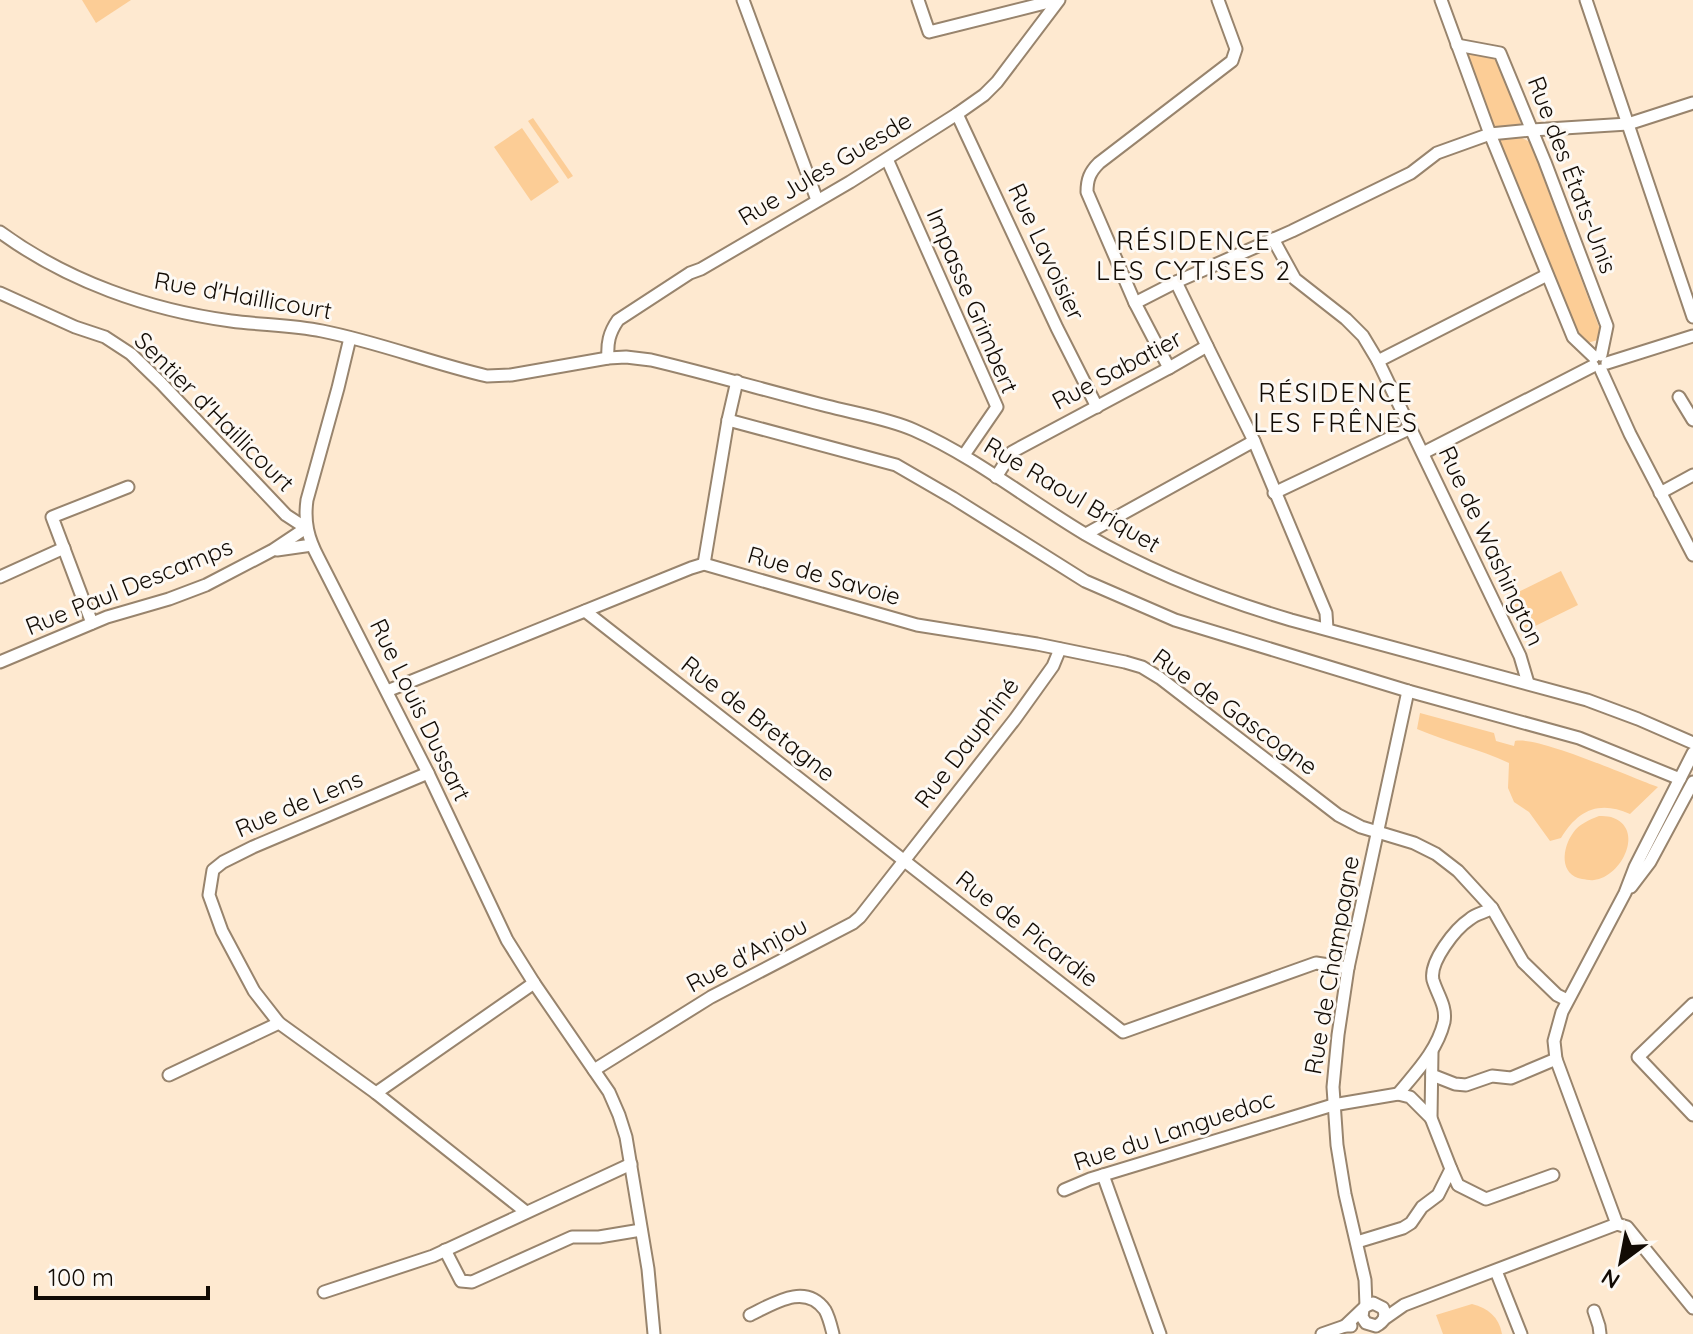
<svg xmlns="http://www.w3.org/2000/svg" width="1693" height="1334" viewBox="0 0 1693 1334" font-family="Quicksand,sans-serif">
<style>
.green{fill:#fccd96}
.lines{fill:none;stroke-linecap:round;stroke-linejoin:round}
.minor-casing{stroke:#98846d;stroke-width:15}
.minor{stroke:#fff;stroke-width:11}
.labels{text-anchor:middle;stroke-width:6;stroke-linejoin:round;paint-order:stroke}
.street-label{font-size:24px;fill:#120b04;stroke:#fdf9f4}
.neighbourhood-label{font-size:26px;letter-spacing:2px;fill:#120b04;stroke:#fdf9f4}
</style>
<rect width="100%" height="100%" fill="#fee9d0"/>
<g class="green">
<polygon points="82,0 131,0 96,23"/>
<polygon points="1469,53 1490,54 1500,62 1521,121 1519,128 1489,128 1465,61"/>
<polygon points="533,118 573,176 568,179 528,121"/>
<polygon points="522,128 559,182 531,201 494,147"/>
<polygon points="1522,138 1530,142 1602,335 1601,339 1584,344 1574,333 1497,147 1500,140"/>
<polygon points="1561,571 1578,605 1525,631 1508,597"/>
<path d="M1420 713 1494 733 1496 741 1514 746 1515 741C1538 736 1630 777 1658 787L1630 814C1599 800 1578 810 1561 838L1550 841 1529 812 1514 802 1508 788 1509 763C1479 749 1447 742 1417 729Z"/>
<path d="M1599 816C1603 816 1607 816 1611 817 1646 828 1622 877 1594 880 1590 881 1586 879 1582 879 1559 875 1562 848 1573 833 1579 824 1589 820 1599 816Z"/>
<path d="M1472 1304C1488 1308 1499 1317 1502 1334H1443L1436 1315Z"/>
</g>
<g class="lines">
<defs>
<g id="minor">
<polyline points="743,0 817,200"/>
<polyline points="918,0 929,32 1057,0"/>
<polyline points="1441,0 1490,134 1573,337 1594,357"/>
<polyline points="1586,0 1693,317"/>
<polyline points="1457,45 1500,53 1545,162 1607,326 1601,355"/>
<polyline points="957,114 1057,328 1097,407"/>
<polyline points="887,159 997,407 964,455"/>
<path d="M0 232C67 281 149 310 231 321 261 325 292 325 322 331 378 342 431 363 487 376L511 375 608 358 626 357 651 360C710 374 768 391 827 406 854 413 890 419 914 430 975 457 1028 500 1085 534 1150 572 1220 599 1291 620L1587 700 1638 719 1693 743"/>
<polyline points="1273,239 1295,279 1346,319 1363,336 1378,361 1520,656 1528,683"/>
<polyline points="0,293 75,327 105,337 131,354 161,383 286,515 306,528"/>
<polyline points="1135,303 1176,282 1292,231 1411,173 1437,153 1490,134 1532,130 1628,124 1693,103"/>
<path d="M350 338 338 388 307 500C304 522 308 538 318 557L428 773 507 940 534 983 609 1092 619 1115 626 1137 648 1269 654 1334"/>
<polyline points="1207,346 1254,441 1326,613 1327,629"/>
<path d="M608 358C607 343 609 333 618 320L690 273 701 269 850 182 957 114 984 95 997 82 1059 0"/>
<polyline points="1378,361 1547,275"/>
<polyline points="1607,363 1693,336"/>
<path d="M1169 368 1135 303 1087 192C1087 179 1090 172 1099 163L1232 61 1236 49 1218 0"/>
<polyline points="1601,370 1630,434 1693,555"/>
<polyline points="1679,397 1693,420"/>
<polyline points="728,420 896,465 953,498 1085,581 1175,620 1408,691 1579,738 1680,779"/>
<polyline points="1423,453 1593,366"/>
<polyline points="996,477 1012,452 1169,368 1207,346 1176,282"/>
<polyline points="1274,493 1411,428"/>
<polyline points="1660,493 1693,475"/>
<polyline points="1086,534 1254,441"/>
<polyline points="277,550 312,545"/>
<polyline points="704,564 728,420 737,381"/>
<polyline points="0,577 64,548"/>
<polyline points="585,611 1123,1032 1316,963 1348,968"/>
<polyline points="92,623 52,517 128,487"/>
<polyline points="0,662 107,617 169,599 206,585 273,550 306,528"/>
<polyline points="387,691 691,568 704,564 917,625 1037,644 1125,662 1142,667 1160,678 1338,815 1361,827 1414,843 1436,854 1458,871 1492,908 1523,962 1557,995 1567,1000"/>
<polyline points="1631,887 1650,862 1693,782"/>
<polyline points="1693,1004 1638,1057 1693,1115"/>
<polyline points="279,1023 254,991 222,931 209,895 213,870 223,862 253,847 428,773"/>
<polyline points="1432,1052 1431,1118 1451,1169"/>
<polyline points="594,1070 711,997 853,923 860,917 1015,719 1053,666 1060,649"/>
<polyline points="169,1075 279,1023 376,1093 534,983"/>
<polyline points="1432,1075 1455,1084 1466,1085 1492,1076 1511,1078 1556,1059"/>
<polyline points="376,1093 526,1212"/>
<path d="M1398 1094C1416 1072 1437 1051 1444 1022 1447 1006 1437 994 1433 980 1429 962 1455 929 1470 919 1477 913 1485 913 1492 908"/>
<polyline points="1103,1175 1160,1334"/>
<polyline points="1064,1190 1090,1179 1333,1105 1398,1094 1410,1097 1431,1118"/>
<polyline points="1617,1224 1556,1059 1554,1041 1562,1012 1625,893 1635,867 1693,753"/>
<polyline points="1617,1224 1627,1227 1693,1308"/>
<polyline points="1357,1242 1403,1228 1411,1223 1422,1207 1438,1195 1451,1169 1458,1185 1486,1199 1553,1175"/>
<polyline points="445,1250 461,1281 472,1282 572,1237 599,1237 641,1230"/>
<polyline points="1496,1271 1521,1334"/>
<polyline points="324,1292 433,1256 631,1164"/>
<polyline points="1366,1306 1365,1280 1345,1194 1337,1145 1333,1087 1338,1035 1348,968 1408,691"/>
<polyline points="1594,1311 1599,1326 1600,1334"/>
<path d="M750 1315C773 1304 805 1282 825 1310 829 1317 831 1326 833 1334"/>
<polyline points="1384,1319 1404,1305 1617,1224"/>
<path d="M1345 1326 1366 1306 1373 1303 1383 1308C1387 1316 1384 1322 1376 1326L1366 1323 1362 1317 1363 1309"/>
<polyline points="1322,1334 1345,1326 1351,1326"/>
</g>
</defs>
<use href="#minor" class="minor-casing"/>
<use href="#minor" class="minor"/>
</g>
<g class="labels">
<g class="street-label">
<text transform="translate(825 169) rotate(-31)" y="8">Rue Jules Guesde</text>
<text transform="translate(1572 175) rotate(69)" y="8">Rue des États-Unis</text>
<text transform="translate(1046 252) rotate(65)" y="8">Rue Lavoisier</text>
<text transform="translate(243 296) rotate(10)" y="8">Rue d'Haillicourt</text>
<text transform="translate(972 301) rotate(67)" y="8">Impasse Grimbert</text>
<text transform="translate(1117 370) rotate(-28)" y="8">Rue Sabatier</text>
<text transform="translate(214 412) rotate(45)" y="8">Sentier d'Haillicourt</text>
<text transform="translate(1072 495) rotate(31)" y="8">Rue Raoul Briquet</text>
<text transform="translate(1491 546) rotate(65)" y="8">Rue de Washington</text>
<text transform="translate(824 576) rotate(16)" y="8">Rue de Savoie</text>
<text transform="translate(129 587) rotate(-22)" y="8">Rue Paul Descamps</text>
<text transform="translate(420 710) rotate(64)" y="8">Rue Louis Dussart</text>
<text transform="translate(1235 712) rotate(36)" y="8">Rue de Gascogne</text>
<text transform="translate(758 719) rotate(38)" y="8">Rue de Bretagne</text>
<text transform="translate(967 743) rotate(-53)" y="8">Rue Dauphiné</text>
<text transform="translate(299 804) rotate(-23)" y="8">Rue de Lens</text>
<text transform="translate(1027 929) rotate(38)" y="8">Rue de Picardie</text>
<text transform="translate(747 955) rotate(-28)" y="8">Rue d'Anjou</text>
<text transform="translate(1332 965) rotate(-80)" y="8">Rue de Champagne</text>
<text transform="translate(1174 1131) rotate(-18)" y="8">Rue du Languedoc</text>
</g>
<g class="neighbourhood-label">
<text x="1194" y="250">RÉSIDENCE<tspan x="1194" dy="30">LES CYTISES 2</tspan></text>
<text x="1336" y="402">RÉSIDENCE<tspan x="1336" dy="30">LES FRÊNES</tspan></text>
</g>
</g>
<g transform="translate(1621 1262) rotate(212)" stroke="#fdf9f4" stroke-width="6" paint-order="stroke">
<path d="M0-6L14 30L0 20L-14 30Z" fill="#120b04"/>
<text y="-12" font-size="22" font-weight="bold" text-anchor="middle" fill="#120b04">N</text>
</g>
<path d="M36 1286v12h172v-12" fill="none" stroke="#120b04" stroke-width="4"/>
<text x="48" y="1286" font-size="24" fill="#120b04" stroke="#fdf9f4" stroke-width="6" paint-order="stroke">100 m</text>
</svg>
